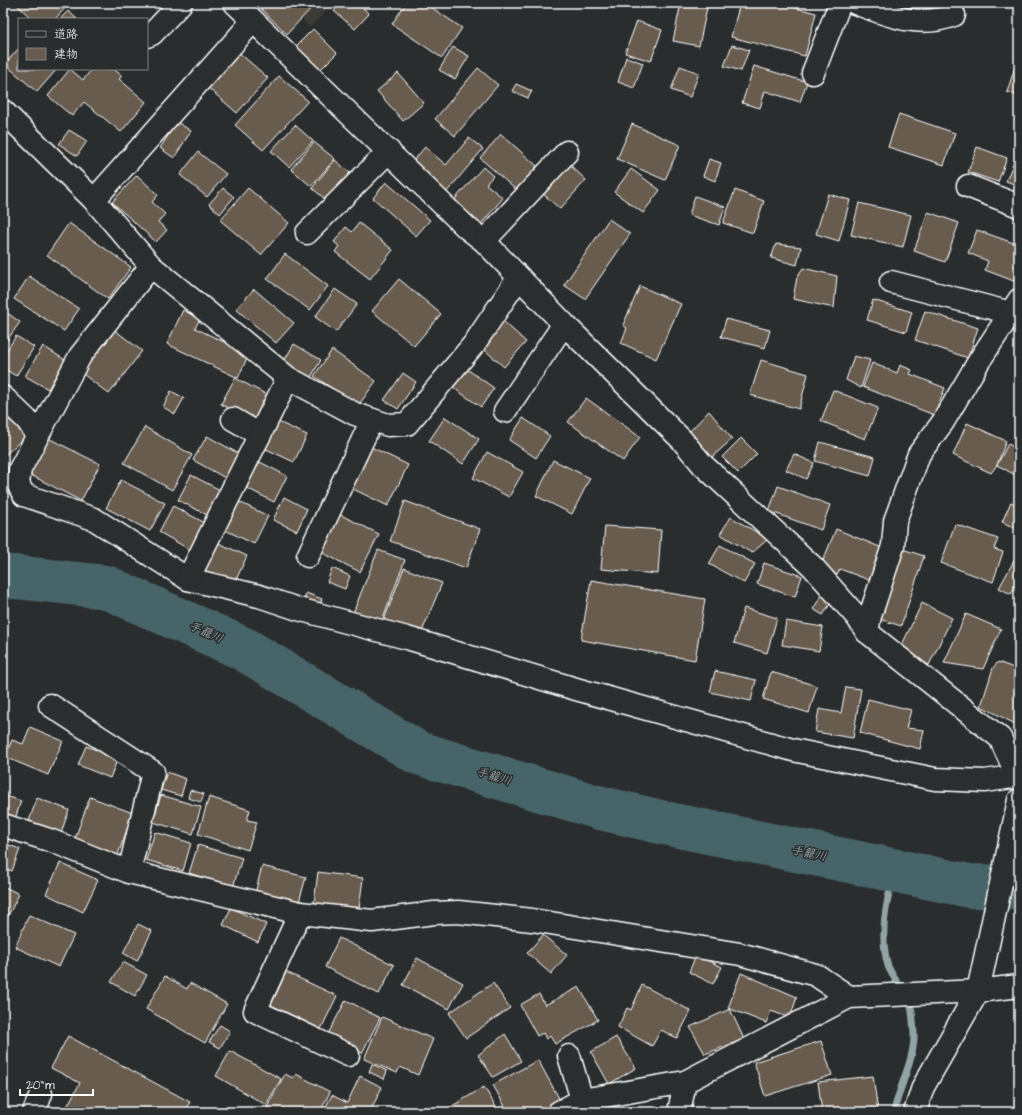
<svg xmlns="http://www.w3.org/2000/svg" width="1022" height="1115" viewBox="0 0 1022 1115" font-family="'Architects Daughter','Klee One',sans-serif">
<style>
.built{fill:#3d3b38}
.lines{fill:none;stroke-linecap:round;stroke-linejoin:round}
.stream{stroke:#91a3a5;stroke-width:7}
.river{stroke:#476569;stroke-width:44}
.building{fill:#685b4f;stroke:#fff}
.minor-casing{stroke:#fff;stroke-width:25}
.minor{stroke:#2a2d2e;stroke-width:22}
.labels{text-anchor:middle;stroke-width:3;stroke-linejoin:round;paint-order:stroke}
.water-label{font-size:12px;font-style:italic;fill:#acbabc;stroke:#2a2d2e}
</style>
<rect width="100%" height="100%" fill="#2a2d2e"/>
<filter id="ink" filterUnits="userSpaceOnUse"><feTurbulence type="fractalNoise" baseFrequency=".025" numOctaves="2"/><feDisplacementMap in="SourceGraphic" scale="8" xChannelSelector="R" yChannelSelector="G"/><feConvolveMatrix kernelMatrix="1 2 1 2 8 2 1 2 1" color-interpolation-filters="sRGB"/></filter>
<g filter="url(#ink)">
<polygon class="built" points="286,3 334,3 310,27"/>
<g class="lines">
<path class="stream" d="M894 1112C899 1086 915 1059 914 1033 913 1024 913 1011 910 1003 904 990 893 979 888 966 879 935 886 901 895 871"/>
<polyline class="river" points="3,577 15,577 106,587 244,649 418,753 597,807 669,824 970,886 1019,887"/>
</g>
<g class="building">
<polygon points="15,3 70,3 55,19 32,19"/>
<polygon points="255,3 316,3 287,34"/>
<polygon points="341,3 358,3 369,14 355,29 334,11"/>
<polygon points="406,3 425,3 462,28 442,58 392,24"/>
<polygon points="681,3 708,3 699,46 673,41"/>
<polygon points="740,3 776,3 816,13 805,56 731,37"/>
<polygon points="68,11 77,19 60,19"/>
<polygon points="637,21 662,30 651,61 625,53"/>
<polygon points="313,29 337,53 320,70 296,46"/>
<polygon points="732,45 749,50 741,71 724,66"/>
<polygon points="453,47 469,56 455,79 439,70"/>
<polygon points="19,48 19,69 57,69 37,92 5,64"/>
<polygon points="236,50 268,78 237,113 205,85"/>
<polygon points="626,57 643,63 634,88 618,82"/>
<polygon points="680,66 699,73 690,97 671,90"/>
<polygon points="754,66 807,82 800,102 765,91 760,108 742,103"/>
<polygon points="1015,67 1019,68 1019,96 1007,92"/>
<polygon points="478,68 498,85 455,136 435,119"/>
<polygon points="70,69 83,80 92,69 114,69 122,76 119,79 146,102 121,132 84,102 72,116 48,96"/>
<polygon points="398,73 424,103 403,121 377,91"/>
<polygon points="279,76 308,101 263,150 235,125"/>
<polygon points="516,84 532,91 528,98 512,91"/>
<polygon points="899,114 955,133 944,165 888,147"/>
<polygon points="177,122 191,131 174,158 160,148"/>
<polygon points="632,124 680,145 665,180 617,159"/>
<polygon points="295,125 313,141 289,167 271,151"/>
<polygon points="69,130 87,141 77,156 59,144"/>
<polygon points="501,134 537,166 516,190 480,158"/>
<polygon points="469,138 483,149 445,194 410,165 425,147 446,165"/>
<polygon points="314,142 335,159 311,186 291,169"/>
<polygon points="977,147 1007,158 998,182 968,172"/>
<polygon points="198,152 226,174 207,197 180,175"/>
<polygon points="709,159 721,163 715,181 703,176"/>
<polygon points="1015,159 1019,161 1019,186 1006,181"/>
<polygon points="335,160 350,173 326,200 312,188"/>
<polygon points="568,163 586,180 560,209 541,192"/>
<polygon points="483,167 493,176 486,184 503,198 475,231 448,207"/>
<polygon points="631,169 660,190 643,213 614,192"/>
<polygon points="137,175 158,195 152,202 165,214 158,222 167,230 156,242 112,202"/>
<polygon points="386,182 430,220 416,236 373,198"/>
<polygon points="223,188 234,197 220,214 209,204"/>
<polygon points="248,188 289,223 261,255 220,220"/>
<polygon points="735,190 764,201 753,233 723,223"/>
<polygon points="828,194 850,200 839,241 816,234"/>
<polygon points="695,196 725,207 719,225 689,215"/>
<polygon points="859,203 911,215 903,247 851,235"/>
<polygon points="928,212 959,223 945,262 914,251"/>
<polygon points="609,219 630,234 585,299 564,285"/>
<polygon points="69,223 131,267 108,299 47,255"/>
<polygon points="359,223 393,250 370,279 335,252 339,246 334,242 346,227 352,232"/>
<polygon points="977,230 1019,245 1019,283 985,270 988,261 968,253"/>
<polygon points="776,244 801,247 797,265 771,258"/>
<polygon points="285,254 328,286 310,310 267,279"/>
<polygon points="803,268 837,276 834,308 793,299 797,277"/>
<polygon points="29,276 79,309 64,331 14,299"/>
<polygon points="399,279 441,314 414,346 372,311"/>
<polygon points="640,286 681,304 656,359 621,343 627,328 623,325"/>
<polygon points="254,289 294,323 276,343 236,309"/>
<polygon points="335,289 357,304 336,332 315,317"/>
<polygon points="873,300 912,312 906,332 867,320"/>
<polygon points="3,310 20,322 3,346"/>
<polygon points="183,310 200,319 195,328 249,354 238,378 167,344"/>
<polygon points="925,311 978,328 968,358 915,340"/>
<polygon points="501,319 526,342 504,367 478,344"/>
<polygon points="726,319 770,330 765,348 721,337"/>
<polygon points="112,328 142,351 109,394 79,371"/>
<polygon points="16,336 34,347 16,376 3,368 3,356"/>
<polygon points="294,344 321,360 308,382 281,366"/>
<polygon points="43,346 65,360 48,389 25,376"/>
<polygon points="332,350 376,381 358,406 314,376"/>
<polygon points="854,356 870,360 861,388 846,380"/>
<polygon points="761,360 808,374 799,409 750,395"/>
<polygon points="872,363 897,373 900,365 912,370 910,374 945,388 934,415 863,387"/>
<polygon points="461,365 494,388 481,407 448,384"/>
<polygon points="403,373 416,382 398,409 384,400"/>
<polygon points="235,378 271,397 256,423 221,404"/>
<polygon points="833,390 878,408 865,439 821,421"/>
<polygon points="171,391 184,398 175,414 163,407"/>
<polygon points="586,398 640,437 623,461 568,422"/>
<polygon points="709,411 732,439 711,458 689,432"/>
<polygon points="6,415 26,436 3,457 3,417"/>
<polygon points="445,417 479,439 463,464 429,441"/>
<polygon points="523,418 550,436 536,458 509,440"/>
<polygon points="276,421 307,435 294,462 264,448"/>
<polygon points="967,423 1006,441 997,465 991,473 953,455"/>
<polygon points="145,427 192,455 172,490 124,463"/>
<polygon points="207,436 241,455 227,479 193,460"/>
<polygon points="46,437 100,464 81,501 27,473"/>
<polygon points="741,438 757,454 738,473 722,457"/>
<polygon points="820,442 875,457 870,476 815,461"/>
<polygon points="1008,444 1019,449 1019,477 997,465"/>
<polygon points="369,446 408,465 388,506 349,487"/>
<polygon points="487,452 523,472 509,497 473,478"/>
<polygon points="794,454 814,463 806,479 786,470"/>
<polygon points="256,460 287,476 274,502 243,486"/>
<polygon points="553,460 590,478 572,514 536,496"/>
<polygon points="191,475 226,493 213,518 178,500"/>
<polygon points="121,480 165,503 150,531 106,508"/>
<polygon points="778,486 830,505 821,530 769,511"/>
<polygon points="284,497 307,509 297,531 273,520"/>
<polygon points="235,500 268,516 254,544 221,528"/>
<polygon points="405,501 480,529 466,568 390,541"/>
<polygon points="1011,502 1019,506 1019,530 1002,522"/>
<polygon points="173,506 207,524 192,551 159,532"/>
<polygon points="335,512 379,534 360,572 317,550"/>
<polygon points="731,517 768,539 752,553 720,534"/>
<polygon points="955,524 998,539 994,549 1003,552 993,582 941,563"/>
<polygon points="605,526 661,530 658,574 601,569"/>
<polygon points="836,529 882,548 869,580 840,569 837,575 820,568"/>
<polygon points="214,541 247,556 234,584 201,569"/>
<polygon points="720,545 755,564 744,583 709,564"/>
<polygon points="893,546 924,556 901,626 870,616"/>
<polygon points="378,550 405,560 381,624 353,613"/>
<polygon points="1016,557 1019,559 1019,579 1011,594 999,588"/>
<polygon points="764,563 802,576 795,597 757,584"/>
<polygon points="332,568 350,576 345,589 327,582"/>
<polygon points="404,568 442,583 421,634 384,620"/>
<polygon points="591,580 705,599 695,660 581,640"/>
<polygon points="306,593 322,599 320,605 304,600"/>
<polygon points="822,595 832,601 823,615 813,609"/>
<polygon points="922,603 952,618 929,665 899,651"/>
<polygon points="744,608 777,618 767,653 734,643"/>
<polygon points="966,614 1001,629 983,669 944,663"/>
<polygon points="786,621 823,627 819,651 782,645"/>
<polygon points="998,662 1019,670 1019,726 981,706 993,668"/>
<polygon points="715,671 756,680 751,701 710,692"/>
<polygon points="771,672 817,686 809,713 763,699"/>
<polygon points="846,687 861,689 853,738 815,732 819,709 841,713"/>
<polygon points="868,699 911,710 906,728 924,730 920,749 860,733"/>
<polygon points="30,727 63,741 48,775 5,757 12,740 23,744"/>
<polygon points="86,746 118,758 110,778 78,765"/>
<polygon points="167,772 186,779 181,796 161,790"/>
<polygon points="190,790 204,794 201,802 188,798"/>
<polygon points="3,795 21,801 14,822 3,818"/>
<polygon points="161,795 201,807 193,834 153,822"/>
<polygon points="90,797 133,813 117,857 74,841"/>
<polygon points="209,797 250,810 247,820 257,822 248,850 198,834"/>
<polygon points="37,798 69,810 60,836 28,824"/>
<polygon points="155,832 191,843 183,871 146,860"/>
<polygon points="3,843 20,849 12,871 3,868"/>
<polygon points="198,845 242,858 233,887 189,873"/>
<polygon points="60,863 98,880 83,912 46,894"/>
<polygon points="262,866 306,877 297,909 254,898"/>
<polygon points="318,872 363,878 359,909 314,903"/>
<polygon points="3,886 19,894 3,926"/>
<polygon points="231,908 266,924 258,942 223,925"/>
<polygon points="29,915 74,935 59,967 15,947"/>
<polygon points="138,924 152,931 137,961 123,953"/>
<polygon points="543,935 567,955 551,974 527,953"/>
<polygon points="339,938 394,965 379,994 325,967"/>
<polygon points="696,955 722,967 713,984 689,972"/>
<polygon points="417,958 463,983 449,1009 403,985"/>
<polygon points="123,962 147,975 135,996 111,982"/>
<polygon points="286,972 337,996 321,1029 271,1005"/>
<polygon points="741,973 797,997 790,1018 771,1011 766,1023 728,1008"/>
<polygon points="165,976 187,989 190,983 227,1004 205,1043 146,1009"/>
<polygon points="493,983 510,1008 466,1038 449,1013"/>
<polygon points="642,985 691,1011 677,1038 661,1030 652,1046 618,1027 627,1008 631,1010"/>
<polygon points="579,987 598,1020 555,1044 550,1036 546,1039 543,1033 537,1036 520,1005 539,994 545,1005"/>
<polygon points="346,1000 380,1018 362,1053 327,1036"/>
<polygon points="730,1009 744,1039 705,1054 690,1027"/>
<polygon points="382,1017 433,1039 418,1075 400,1067 397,1073 364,1059"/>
<polygon points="220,1025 230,1031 220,1048 209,1042"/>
<polygon points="505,1034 521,1061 493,1077 478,1055"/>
<polygon points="68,1036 190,1102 185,1112 64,1112 80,1083 51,1068"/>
<polygon points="616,1037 636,1068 609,1084 591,1052"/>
<polygon points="821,1041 832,1075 765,1096 754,1062"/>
<polygon points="230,1051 281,1079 266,1105 216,1076"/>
<polygon points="538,1060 561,1102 543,1112 521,1112 518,1107 508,1112 493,1085"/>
<polygon points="372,1064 387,1071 384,1079 369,1072"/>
<polygon points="285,1074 293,1078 296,1074 330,1092 320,1112 277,1112 267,1107"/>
<polygon points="360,1076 382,1087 370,1112 323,1112 332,1095 347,1103"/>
<polygon points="873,1076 878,1112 822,1112 818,1082"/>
<polygon points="484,1087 499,1112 451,1112 449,1108"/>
</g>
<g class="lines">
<defs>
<g id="minor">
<polyline points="235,3 467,228 484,241 564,324 681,439 703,465 813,567 857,617 867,632 1000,738 1019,779"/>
<path d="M855 3C888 15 919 29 954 15"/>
<polyline points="147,36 152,34 181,3"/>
<polyline points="813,73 840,3"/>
<polyline points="3,111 94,200 151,266 288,378 355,414 388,425 407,424 474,344 519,277"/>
<polyline points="968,186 1019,206"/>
<polyline points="94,200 253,21"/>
<polyline points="307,233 389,151"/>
<polyline points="484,241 567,152"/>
<polyline points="151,266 80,356 20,469 18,484 24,495 94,519 188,579 259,596 298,609 407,638 576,689 793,750 935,779 985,781 1019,776"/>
<polyline points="891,282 1011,313 1019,316"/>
<polyline points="3,397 27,420 37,435"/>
<polyline points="505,411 564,324"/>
<polyline points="233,419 260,435"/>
<polyline points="308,556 372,420"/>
<polyline points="188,579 288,378"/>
<polyline points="867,632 870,616 893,546 895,521 919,454 943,422 979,361 1019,300"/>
<polyline points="50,705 153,772 129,872"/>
<polyline points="3,825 52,841 129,872 300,913 372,921 434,913 458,912 532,920 740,954 816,975 849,997"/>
<polyline points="300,913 255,1011 348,1055"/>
<polyline points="569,1056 582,1100"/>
<polyline points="34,1112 41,1094"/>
<polyline points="559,1112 582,1100 685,1082 849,997 978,991 1019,986"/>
<polyline points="679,1112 685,1082"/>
<polyline points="915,1112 923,1087 978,991 1019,800"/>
</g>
</defs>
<use href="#minor" class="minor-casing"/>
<use href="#minor" class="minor"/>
</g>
</g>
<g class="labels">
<g class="water-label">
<text transform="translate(206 632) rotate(24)" y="4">手籠川</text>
<text transform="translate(494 776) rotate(17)" y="4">手籠川</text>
<text transform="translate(809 853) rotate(12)" y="4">手籠川</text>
</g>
</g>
<rect width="1022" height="1115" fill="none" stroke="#2a2d2e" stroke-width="16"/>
<rect x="8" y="8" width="1006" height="1099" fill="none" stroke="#fff" stroke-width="1.5" filter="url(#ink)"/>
<rect x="18" y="18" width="130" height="52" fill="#2a2d2e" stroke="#7f8182"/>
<rect x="26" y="31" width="20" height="6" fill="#2a2d2e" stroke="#7f8182"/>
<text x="54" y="38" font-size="12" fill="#ffffff">道路</text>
<rect x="26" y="48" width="20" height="12" fill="#685b4f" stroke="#7f8182"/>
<text x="54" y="58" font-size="12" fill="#ffffff">建物</text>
<path d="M20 1089v6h73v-6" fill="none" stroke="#ffffff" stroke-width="2"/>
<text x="26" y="1089" font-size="12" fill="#ffffff" stroke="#2a2d2e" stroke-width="3" paint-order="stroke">20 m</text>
</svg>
